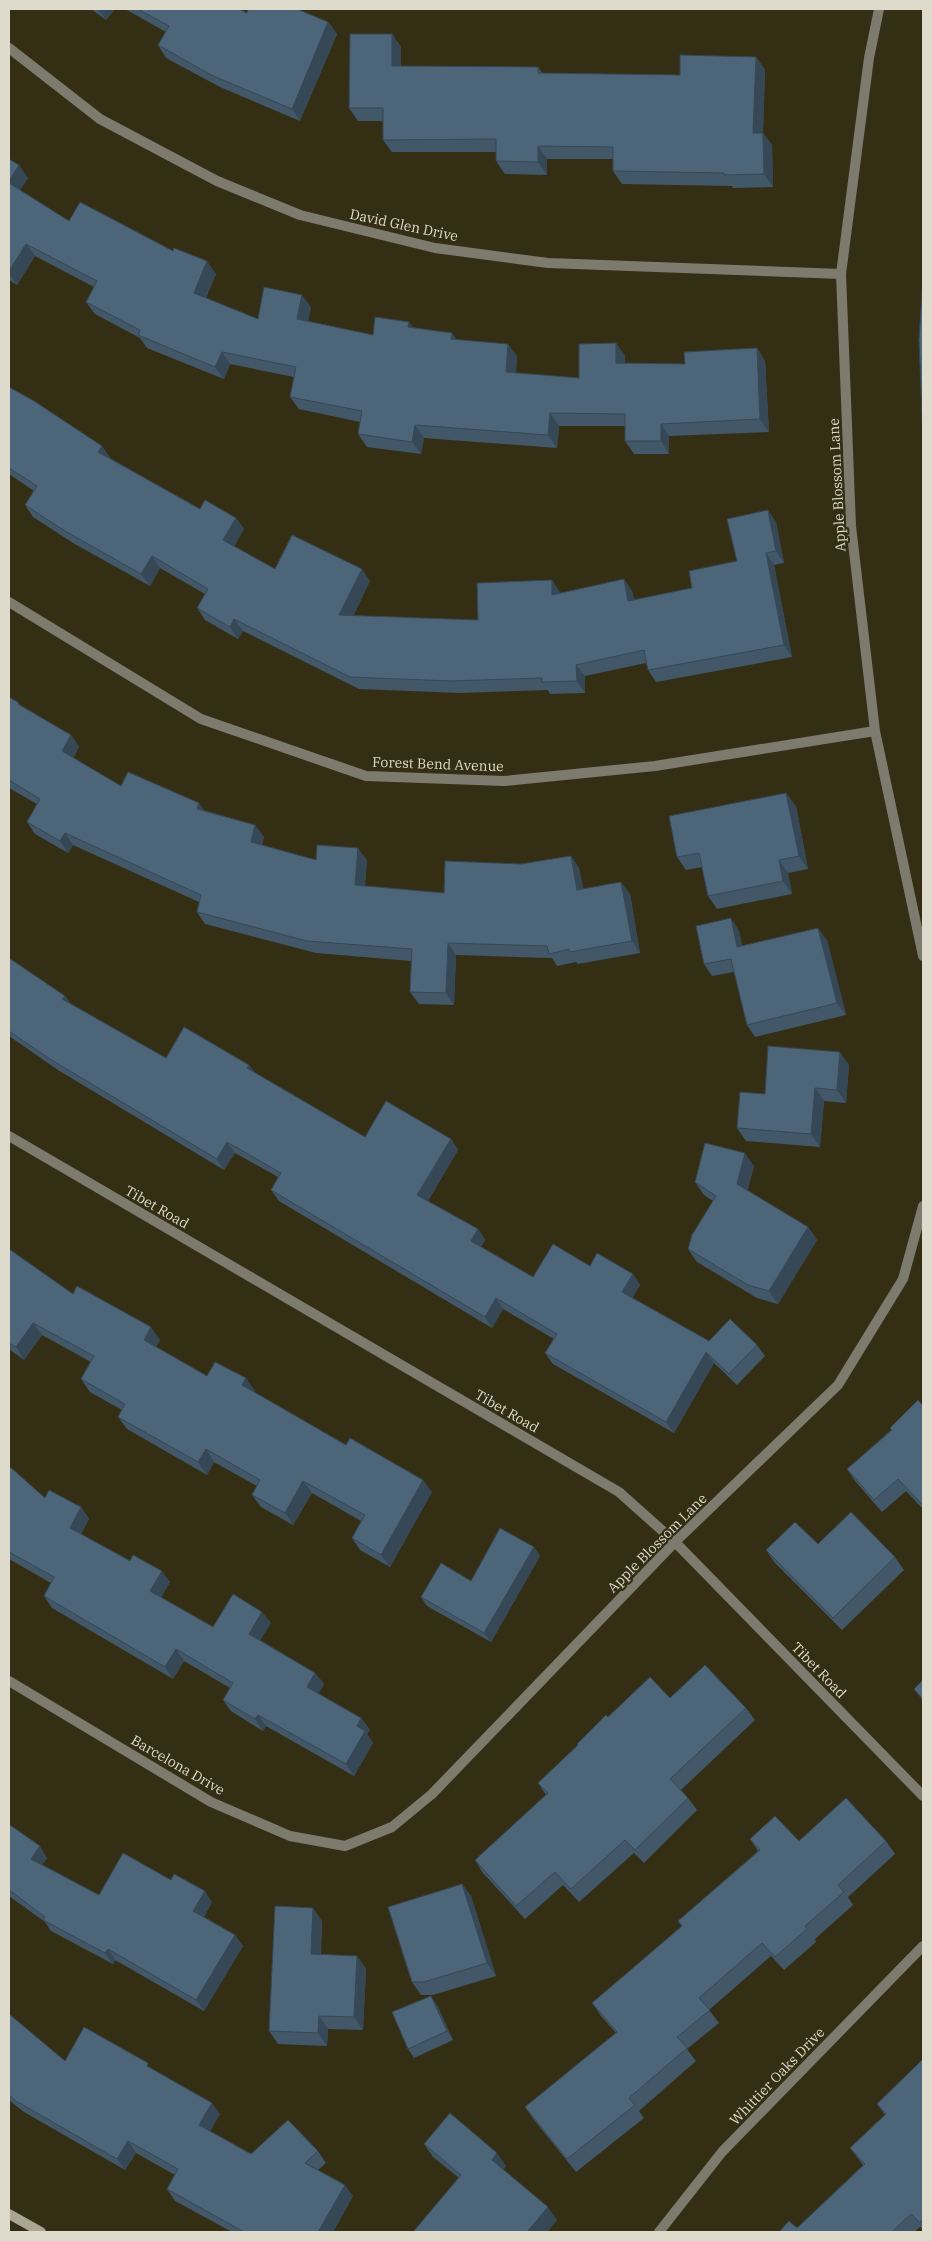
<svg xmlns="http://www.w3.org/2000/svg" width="932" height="2241" viewBox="0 0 932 2241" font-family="'IBM Plex Serif',serif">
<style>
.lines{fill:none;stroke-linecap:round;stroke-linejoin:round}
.minor{stroke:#7d7b6e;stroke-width:10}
.secondary{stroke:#aaa692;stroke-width:10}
.wall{fill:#425768}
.shaded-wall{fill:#364755}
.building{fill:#4d6579;stroke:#364755}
.labels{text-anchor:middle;stroke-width:4.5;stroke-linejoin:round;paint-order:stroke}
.street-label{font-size:14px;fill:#dedbcc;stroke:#342f14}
</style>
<rect width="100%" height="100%" fill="#342f14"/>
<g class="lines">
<g class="minor">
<polyline points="879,9 869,58 841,274 851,526 875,731 923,956"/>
<polyline points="9,48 100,119 217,181 300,215 435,248 548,263 841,274"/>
<polyline points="9,602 201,719 366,776 504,781 655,766 875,731"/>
<polyline points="9,1136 619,1492 675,1542 923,1796"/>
<polyline points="9,1681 211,1802 290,1836 345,1846 392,1827 432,1794 675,1542 838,1385 903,1279 923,1206"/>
<polyline points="659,2232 722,2152 923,1946"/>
</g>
<polyline class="secondary" points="9,2214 41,2232"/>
</g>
<g class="wall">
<polygon points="91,9 115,9 106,20"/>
<polygon points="125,9 239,9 247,13 328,22 337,34 300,121 220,87 166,58 158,45 166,32"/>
<polygon points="392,34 401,47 401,66 538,67 542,73 680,75 756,57 765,70 763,133 772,145 773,187 733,188 732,186 622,184 613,171 613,159 547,159 547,175 505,174 496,161 496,152 392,152 383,140 383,121 358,121 349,108"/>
<polygon points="9,159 28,178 20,190 69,221 216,274 206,298 258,319 311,307 308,321 373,335 413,328 452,333 456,339 517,356 516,373 579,378 616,343 625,356 625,363 685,364 757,348 765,361 769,432 669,436 669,454 634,454 625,441 625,426 559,426 557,448 424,438 421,454 367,447 358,434 360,422 299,409 290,397 294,377 230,364 224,379 147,348 140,338 95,314 86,302 94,287 35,256 17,285 9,280"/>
<polygon points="9,387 102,446 110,458 200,509 236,518 244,529 234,546 275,569 370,581 353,616 478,620 552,580 560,593 624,579 632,591 634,600 692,588 737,561 776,522 784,563 774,565 792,657 656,682 648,670 646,663 585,676 585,693 550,694 548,690 460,693 359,689 243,631 238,639 205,620 197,608 205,594 160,568 150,586 73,543 33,517 25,505 34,491 9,474"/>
<polygon points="9,697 21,706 71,735 79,747 73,758 121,786 255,825 264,837 262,845 316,860 367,860 365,886 444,893 521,864 571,856 579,868 583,889 630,894 640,953 578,964 576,962 557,966 552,958 456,955 454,1005 419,1004 410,992 411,961 316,953 205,924 197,912 199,902 73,845 68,853 35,834 27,822 37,804 9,788"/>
<polygon points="796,806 808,869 788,873 792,894 717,909 708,896 702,867 686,870 677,857"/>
<polygon points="739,931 742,946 827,940 846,1015 755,1037 747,1025 734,972 712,976 704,964"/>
<polygon points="9,958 65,996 70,1003 166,1058 249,1065 255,1073 365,1137 451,1139 458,1150 428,1201 478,1229 485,1240 481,1247 533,1277 590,1266 633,1274 640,1285 632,1298 709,1341 757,1345 765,1356 737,1385 714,1363 674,1433 553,1364 545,1353 554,1339 503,1309 492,1328 279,1201 271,1190 278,1177 235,1153 224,1170 58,1070 9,1036"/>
<polygon points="849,1065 846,1103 824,1101 820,1147 746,1141 737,1128 765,1094"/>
<polygon points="754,1166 747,1191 808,1227 817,1240 778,1304 757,1298 697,1262 688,1249 713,1201 704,1195 695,1182"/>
<polygon points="9,1249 73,1294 160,1340 156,1347 207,1376 255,1391 254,1392 346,1445 432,1492 390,1567 360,1550 352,1538 361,1521 312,1493 293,1525 261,1507 252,1495 257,1486 214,1462 207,1475 127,1429 118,1417 122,1410 90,1392 81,1379 91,1362 42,1335 24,1360 9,1349"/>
<polygon points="923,1406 923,1509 906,1491 882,1512 855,1481 847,1469 891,1430 890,1428"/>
<polygon points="9,1466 45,1498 81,1507 89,1519 81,1534 170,1582 161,1597 213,1627 271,1623 260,1640 315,1673 324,1684 318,1694 361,1718 370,1730 367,1734 373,1743 354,1776 266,1726 263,1731 231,1711 223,1700 230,1688 184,1661 173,1679 52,1608 44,1596 51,1583 9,1559"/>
<polygon points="534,1547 540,1556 491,1642 427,1606 421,1597 471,1581"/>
<polygon points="766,1550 895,1557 904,1570 842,1630 775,1563"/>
<polygon points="923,1680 923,1701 914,1689"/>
<polygon points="670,1698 746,1708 755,1720 681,1790 688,1798 697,1810 644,1863 634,1853 579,1902 563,1885 525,1919 483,1873 475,1860 546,1795 538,1783 608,1717"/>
<polygon points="9,1826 47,1858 42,1865 99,1895 212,1902 204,1917 235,1935 243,1946 204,2011 115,1960 113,1964 51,1931 45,1922 9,1896"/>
<polygon points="750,1839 799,1841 886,1841 895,1854 848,1897 853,1905 815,1939 816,1942 784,1970 771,1956 709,2010 719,2023 687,2049 696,2061 639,2111 644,2118 576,2172 534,2120 525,2107 616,2033 601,2016 592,2003 682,1927 678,1921 758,1851"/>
<polygon points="462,1884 471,1896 496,1976 433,1995 421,1995 412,1982"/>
<polygon points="322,1921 321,1954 357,1956 366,1969 363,2030 328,2029 327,2046 278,2044 269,2031"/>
<polygon points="437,2005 453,2040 414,2058 408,2049"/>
<polygon points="9,2014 65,2061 152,2069 220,2114 210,2131 251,2154 318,2151 326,2163 318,2170 353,2196 333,2232 232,2232 175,2201 167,2189 175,2175 136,2153 125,2170 24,2112 9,2100"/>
<polygon points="923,2059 923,2230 920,2227 914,2232 779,2232 797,2228 863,2165 850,2148 885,2115 877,2104"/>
<polygon points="424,2144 506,2166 503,2170 557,2220 547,2232 413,2232 459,2178 433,2157"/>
</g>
<g class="shaded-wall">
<polygon points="98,9 115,9 106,20"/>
<polygon points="328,22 337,34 300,121 292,109"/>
<polygon points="392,34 401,47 401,79 392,66"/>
<polygon points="756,57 765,70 763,133 772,145 773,187 764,174 753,133"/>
<polygon points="538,146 547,159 547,175 538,162"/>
<polygon points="19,165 28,178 17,195 9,184 9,181"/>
<polygon points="26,244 35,256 17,285 9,273 9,271"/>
<polygon points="207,261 216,274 202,305 194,293"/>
<polygon points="302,295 311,307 306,332 297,319"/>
<polygon points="409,322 418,335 408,327"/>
<polygon points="452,333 460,346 451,339"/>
<polygon points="616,343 625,356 625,376 616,363"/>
<polygon points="508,344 517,356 515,384 506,372"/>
<polygon points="757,348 765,361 769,432 760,419"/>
<polygon points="222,352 230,364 224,379 215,367"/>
<polygon points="550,413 559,426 557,448 548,435"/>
<polygon points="661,424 669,436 669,454 661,441"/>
<polygon points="415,425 424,438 421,454 412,442"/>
<polygon points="102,446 110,458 107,464 98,452"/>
<polygon points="768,510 776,522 784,563 776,551"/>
<polygon points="236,518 244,529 231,552 223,540"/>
<polygon points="766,553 774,565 792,657 784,645"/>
<polygon points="152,556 160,568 150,586 141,574"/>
<polygon points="362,569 370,581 348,627 339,615"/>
<polygon points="624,579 632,591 637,613 628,601"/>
<polygon points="552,580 560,592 561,606 552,595"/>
<polygon points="234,619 243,631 238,639 230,627"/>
<polygon points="576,665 585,676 585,693 577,681"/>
<polygon points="71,735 79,747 70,763 62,751"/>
<polygon points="786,793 796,806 808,869 799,856"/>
<polygon points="199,803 208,815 197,809"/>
<polygon points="255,825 264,837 259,854 251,842"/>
<polygon points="65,833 73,845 68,853 60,841"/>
<polygon points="358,848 367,860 364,897 355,885"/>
<polygon points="571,856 579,868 586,902 577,890"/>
<polygon points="779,860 788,873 792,894 783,881"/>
<polygon points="621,882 630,894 640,953 632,941"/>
<polygon points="731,918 739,931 745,959 737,947"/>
<polygon points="818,928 827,940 846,1015 837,1003"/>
<polygon points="448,943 456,955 454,1005 446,993"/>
<polygon points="65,996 72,1006 62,999"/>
<polygon points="840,1052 849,1065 846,1103 837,1090"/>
<polygon points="249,1065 257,1075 247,1068"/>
<polygon points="815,1088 824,1101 820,1147 811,1134"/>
<polygon points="451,1139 458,1150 425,1206 417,1195"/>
<polygon points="227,1142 235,1153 224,1170 217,1159"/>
<polygon points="745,1153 754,1166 746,1197 737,1184"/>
<polygon points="808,1227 817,1240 778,1304 769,1291"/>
<polygon points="478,1229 485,1240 478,1252 471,1241"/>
<polygon points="633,1274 640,1285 629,1303 622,1292"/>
<polygon points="496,1298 503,1309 492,1328 485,1317"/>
<polygon points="33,1323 42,1335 24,1360 16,1347"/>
<polygon points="151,1327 160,1340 152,1352 144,1340"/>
<polygon points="706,1352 714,1363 674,1433 666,1422"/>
<polygon points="246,1378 255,1391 251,1398 242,1385"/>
<polygon points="206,1449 214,1462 207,1475 198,1462"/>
<polygon points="423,1480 432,1492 390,1567 381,1555"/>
<polygon points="303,1481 312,1493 293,1525 285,1513"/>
<polygon points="81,1507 89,1519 78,1539 70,1528"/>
<polygon points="534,1547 540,1556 491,1642 484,1633"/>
<polygon points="162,1571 170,1582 158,1602 150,1591"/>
<polygon points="262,1612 271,1623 257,1645 249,1634"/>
<polygon points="176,1649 184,1661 173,1679 165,1667"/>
<polygon points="315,1673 324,1684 315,1699 307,1687"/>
<polygon points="258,1715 266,1726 263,1731 255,1719"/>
<polygon points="361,1718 370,1730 367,1734 373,1743 354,1776 346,1764 357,1726"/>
<polygon points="40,1846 47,1858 38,1870 31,1859"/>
<polygon points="462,1884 471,1896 496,1976 487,1963"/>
<polygon points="205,1891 212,1902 201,1922 193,1911"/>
<polygon points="313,1908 322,1921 320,1967 311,1954"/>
<polygon points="235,1935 243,1946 204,2011 196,2000"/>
<polygon points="108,1949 115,1960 113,1964 105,1953"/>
<polygon points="357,1956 366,1969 363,2030 354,2017"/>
<polygon points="431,1996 437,2005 453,2040 447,2031"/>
<polygon points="319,2016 328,2029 327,2046 318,2033"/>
<polygon points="212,2103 220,2114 207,2137 199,2125"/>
<polygon points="128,2141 136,2153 125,2170 117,2159"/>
<polygon points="497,2153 506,2166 501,2173 492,2160"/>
<polygon points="345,2185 353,2196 333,2232 318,2232"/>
<polygon points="548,2207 557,2220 547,2232 527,2232"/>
</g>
<g class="building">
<polygon points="138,9 239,9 247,13 248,9 297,9 328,22 292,109 211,75 158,45 169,26"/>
<polygon points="350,34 392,34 392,66 538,67 538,73 680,75 680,55 756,57 753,133 763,133 764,174 724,175 724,173 613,171 613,147 538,146 538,162 496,161 496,139 383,140 383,108 349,108"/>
<polygon points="9,159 19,165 9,181"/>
<polygon points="9,183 69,221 80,202 173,251 174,248 207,261 194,293 258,319 264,287 302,295 297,319 373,335 375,317 409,322 408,327 452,333 451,339 508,344 506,372 579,378 579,344 616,343 616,363 685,364 684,352 757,348 760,419 661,424 661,441 625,441 625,414 550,413 548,435 415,425 412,442 358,434 362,411 290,397 296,367 222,352 215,367 138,335 140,330 86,302 97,281 26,244 9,271"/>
<polygon points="923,277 923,440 919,340"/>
<polygon points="9,387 34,401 102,446 98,452 200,509 205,500 236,518 223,540 275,569 292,535 362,569 339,615 478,620 477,583 552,580 552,595 624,579 628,601 692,588 689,571 737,561 727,519 768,510 776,551 766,553 784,645 648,670 644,650 576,665 577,681 542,682 542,678 451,681 350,677 234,619 230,627 197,608 208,589 152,556 141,574 65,531 25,505 37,486 9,468"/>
<polygon points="9,697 19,703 18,704 71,735 62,751 121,786 128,772 199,803 197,809 255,825 251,842 316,860 317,845 358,848 355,885 444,893 445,861 521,864 571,856 577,890 621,882 632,941 570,952 569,949 549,954 547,946 448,943 446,993 410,992 412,949 307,941 197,912 201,895 65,833 60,841 27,822 40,799 9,780"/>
<polygon points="786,793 799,856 779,860 783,881 708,896 699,853 677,857 669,816"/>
<polygon points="731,918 737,947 818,928 837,1003 747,1025 731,959 704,964 696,926"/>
<polygon points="9,958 65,996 62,999 166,1058 184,1027 249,1065 247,1068 365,1137 386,1101 451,1139 417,1195 478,1229 471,1241 533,1277 553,1244 590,1266 597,1253 633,1274 622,1292 709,1341 730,1319 757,1345 729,1374 706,1352 666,1422 545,1353 557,1334 496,1298 485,1317 271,1190 281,1173 227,1142 217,1159 50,1059 9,1031"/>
<polygon points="768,1046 840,1052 837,1090 815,1088 811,1134 737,1128 740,1092 765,1094"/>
<polygon points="705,1143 745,1153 737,1184 808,1227 769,1291 748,1285 688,1249 692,1235 716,1196 695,1182"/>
<polygon points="9,1249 73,1294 77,1286 151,1327 144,1340 207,1376 215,1362 246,1378 242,1385 346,1445 350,1438 423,1480 381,1555 352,1538 365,1515 303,1481 285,1513 252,1495 260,1480 206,1449 198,1462 118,1417 125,1404 81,1379 94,1356 33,1323 16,1347 9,1343"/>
<polygon points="918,1400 923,1406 923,1505 898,1479 874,1500 847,1469 892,1430 890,1428"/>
<polygon points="9,1466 45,1498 49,1490 81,1507 70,1528 130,1561 133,1555 162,1571 150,1591 213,1627 233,1594 262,1612 249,1634 315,1673 307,1687 361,1718 357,1726 365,1731 346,1764 258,1715 255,1719 223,1700 233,1683 176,1649 165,1667 44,1596 54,1577 9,1552"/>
<polygon points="851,1512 895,1557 833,1618 766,1550 795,1522 818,1544"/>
<polygon points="500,1528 534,1547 484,1633 421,1597 441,1563 471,1581"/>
<polygon points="705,1665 746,1708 670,1779 688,1798 635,1850 625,1840 571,1889 555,1872 516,1906 475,1860 548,1793 538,1783 578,1745 577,1744 606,1715 608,1717 650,1677 670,1698"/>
<polygon points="923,1680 923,1699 914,1689"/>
<polygon points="846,1798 886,1841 838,1885 844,1892 805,1926 807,1929 775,1957 762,1943 699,1998 710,2010 677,2037 687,2048 629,2098 635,2105 567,2159 525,2107 617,2032 592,2003 682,1926 678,1921 760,1850 750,1839 775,1816 799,1841"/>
<polygon points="10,1825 40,1846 31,1859 99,1895 123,1853 171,1880 174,1874 205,1891 193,1911 235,1935 196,2000 108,1949 105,1953 43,1920 45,1917 9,1890 9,1826"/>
<polygon points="462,1884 487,1963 424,1982 412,1982 388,1907"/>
<polygon points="275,1906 313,1908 311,1954 357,1956 354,2017 319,2016 318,2033 269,2031"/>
<polygon points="431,1996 447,2031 408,2049 392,2012"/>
<polygon points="9,2014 65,2061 84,2027 148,2063 147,2066 212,2103 199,2125 251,2154 288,2120 318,2151 305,2163 345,2185 318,2232 244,2232 167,2189 178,2169 128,2141 117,2159 16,2101 9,2095"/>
<polygon points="923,2059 923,2219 920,2223 911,2214 892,2232 779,2232 789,2221 797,2228 865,2164 850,2148 886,2114 877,2104"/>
<polygon points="450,2113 497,2153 492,2160 548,2207 527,2232 413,2232 461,2175 424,2144"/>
</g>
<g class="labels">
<g class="street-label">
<text transform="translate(404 225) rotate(12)" y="5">David Glen Drive</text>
<text transform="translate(837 485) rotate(-93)" y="5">Apple Blossom Lane</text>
<text transform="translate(438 764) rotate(2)" y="5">Forest Bend Avenue</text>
<text transform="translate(157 1207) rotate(30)" y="5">Tibet Road</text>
<text transform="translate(507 1411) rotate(30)" y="5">Tibet Road</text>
<text transform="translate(657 1543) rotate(-45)" y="5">Apple Blossom Lane</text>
<text transform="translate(819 1670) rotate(46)" y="5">Tibet Road</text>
<text transform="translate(178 1765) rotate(30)" y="5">Barcelona Drive</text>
<text transform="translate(777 2076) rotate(-46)" y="5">Whittier Oaks Drive</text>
</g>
</g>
<rect width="932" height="2241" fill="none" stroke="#dedbcc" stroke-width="20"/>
</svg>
